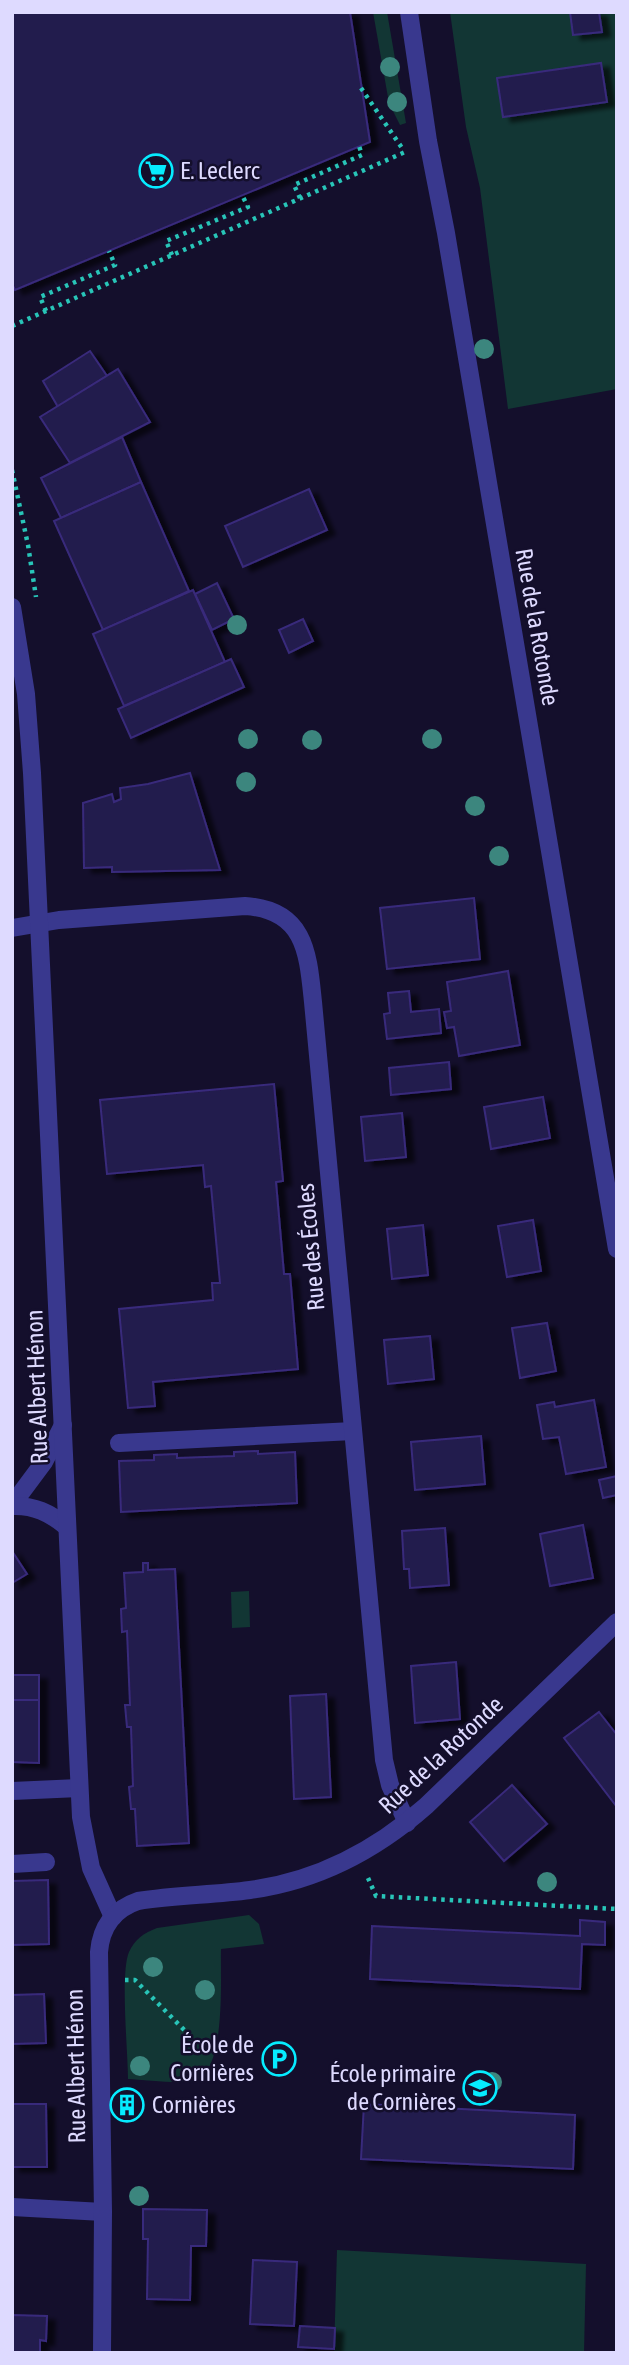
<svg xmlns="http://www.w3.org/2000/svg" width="629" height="2365" viewBox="0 0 629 2365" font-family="'Asap Condensed',sans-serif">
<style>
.green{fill:#123634}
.building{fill:#241a4e;stroke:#392b7b;stroke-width:2;filter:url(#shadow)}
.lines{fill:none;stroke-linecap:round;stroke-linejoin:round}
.path{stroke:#28c5b8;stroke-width:4.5;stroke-dasharray:3.5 5;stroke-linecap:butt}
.service{stroke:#39388e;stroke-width:18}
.minor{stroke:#39388e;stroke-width:18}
.tertiary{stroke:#39388e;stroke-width:18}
.tree{fill:#3c867e}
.labels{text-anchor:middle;stroke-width:5;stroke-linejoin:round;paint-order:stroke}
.poi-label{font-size:24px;fill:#dedaff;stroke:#140f2c;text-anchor:start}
.street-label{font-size:24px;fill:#dedaff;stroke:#140f2c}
</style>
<defs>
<filter id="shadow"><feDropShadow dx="8" dy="4.5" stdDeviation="2" flood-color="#0009"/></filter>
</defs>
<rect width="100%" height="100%" fill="#140f2c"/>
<g class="green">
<polygon points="373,12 387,12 406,123 400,125 389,103"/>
<polygon points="450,12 617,12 617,389 508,409 480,188 466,127"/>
<polygon points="249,1591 250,1627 232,1628 231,1592"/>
<path d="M249 1915 259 1924 264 1944 221 1949C220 1977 227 2072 194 2081 181 2084 143 2080 128 2079 128 2052 120 1973 129 1952 135 1939 144 1933 157 1928Z"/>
<polygon points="337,2250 586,2264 584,2353 334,2353"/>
</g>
<g class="building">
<polygon points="12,12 350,12 370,142 15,290 12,284"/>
<polygon points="570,12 599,12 602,32 573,35"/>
<polygon points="601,63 607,102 503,117 497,78"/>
<polygon points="90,351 107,376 58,407 43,381"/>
<polygon points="118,369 150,422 70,463 40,417"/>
<polygon points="122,437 141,482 61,518 41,478"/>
<polygon points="141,482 189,591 103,630 54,521"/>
<polygon points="309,489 327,530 243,567 225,526"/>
<polygon points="217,583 234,619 212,630 195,594"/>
<polygon points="193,590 225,662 124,706 93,634"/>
<polygon points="303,619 313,641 289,653 279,630"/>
<polygon points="231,659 244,687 131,738 118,709"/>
<polygon points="190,773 220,870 112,872 112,867 84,868 83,803 112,794 114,802 121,799 120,788 148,784"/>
<polygon points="474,898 480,959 387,969 380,908"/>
<polygon points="508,971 520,1045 459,1056 454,1027 447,1028 444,1012 451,1011 447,982"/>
<polygon points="409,991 411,1012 439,1009 441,1033 387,1039 384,1014 390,1013 388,993"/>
<polygon points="449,1062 451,1089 391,1095 389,1068"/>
<polygon points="274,1084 283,1181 276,1182 284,1274 290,1274 298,1369 153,1382 155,1406 128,1408 119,1309 213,1300 212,1283 220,1283 211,1186 205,1187 203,1165 107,1174 100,1100"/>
<polygon points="543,1097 550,1138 491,1149 484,1107"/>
<polygon points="402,1113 406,1157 365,1161 361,1117"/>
<polygon points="533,1220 541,1271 507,1277 498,1226"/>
<polygon points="423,1225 428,1275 392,1279 387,1229"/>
<polygon points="547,1323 556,1371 520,1378 512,1328"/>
<polygon points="430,1336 434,1379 388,1384 384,1340"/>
<polygon points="594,1400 606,1467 566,1474 559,1437 543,1439 537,1405 554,1402 555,1407"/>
<polygon points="481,1436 485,1484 415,1490 411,1442"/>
<polygon points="258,1451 258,1454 295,1452 297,1503 121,1512 119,1461 154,1460 154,1455 177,1454 177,1458 234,1456 234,1452"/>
<polygon points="617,1476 617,1495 603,1498 599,1480"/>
<polygon points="583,1525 593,1578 550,1586 540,1534"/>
<polygon points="445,1528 449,1585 410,1588 409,1569 404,1569 402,1531"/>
<polygon points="12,1551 27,1574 12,1583"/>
<polygon points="143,1563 148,1563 148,1570 175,1569 189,1843 137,1846 135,1809 131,1809 129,1787 133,1786 131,1727 127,1727 125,1705 130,1705 127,1631 122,1632 121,1609 126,1608 124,1573 143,1572"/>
<polygon points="456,1662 460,1719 415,1723 411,1666"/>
<rect x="12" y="1675" width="27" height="25"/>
<polygon points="326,1694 331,1797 294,1799 290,1696"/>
<polygon points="12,1700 39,1700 39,1763 12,1762"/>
<polygon points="599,1712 617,1735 617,1807 564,1738"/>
<polygon points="512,1785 547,1824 504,1861 470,1822"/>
<polygon points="48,1880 49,1944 12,1945 12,1881"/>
<polygon points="580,1920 605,1922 605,1945 582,1944 580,1989 370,1979 372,1926 580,1936"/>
<polygon points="44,1994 46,2043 12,2044 12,1995"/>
<rect x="123" y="2096" width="8" height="17"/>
<polygon points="12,2104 46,2104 47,2167 12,2167"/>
<polygon points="364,2104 575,2115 573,2169 361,2159"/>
<polygon points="143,2209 207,2210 206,2246 191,2246 190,2300 147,2299 148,2239 143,2239"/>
<polygon points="253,2260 297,2262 294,2326 250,2324"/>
<polygon points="12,2315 47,2316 46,2341 40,2340 40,2353 12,2353"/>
<polygon points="300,2326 335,2328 334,2349 298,2347"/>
</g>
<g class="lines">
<g class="path">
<polyline points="361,88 402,148"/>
<polyline points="300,198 294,185 362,155 359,146"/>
<polyline points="172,255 166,241 248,207 242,195"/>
<polyline points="46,311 40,297 115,265 109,251"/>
<polyline points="12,326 405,152"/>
<polyline points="12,470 28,545 36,597"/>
<polyline points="368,1878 376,1896 617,1909"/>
<polyline points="125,1980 135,1980 199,2045 217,2047"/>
</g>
<g class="service">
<polyline points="119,1443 353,1431"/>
<polyline points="12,1791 79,1788"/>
<polyline points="12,1864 46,1862"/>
<polyline points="12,2207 103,2212"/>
</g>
<g class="minor">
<path d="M12 928 59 920 245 906C306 910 308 954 313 1002L384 1760 390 1785 407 1823"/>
<polyline points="12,1505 44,1462 63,1425"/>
<path d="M12 1506C34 1505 50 1513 67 1527"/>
</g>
<g class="tertiary">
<polyline points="409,12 428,141 446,233 617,1249"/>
<polyline points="12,607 26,694 32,773 81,1817 91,1868 113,1917"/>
<path d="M102 2353 103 2212 99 1952C101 1927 114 1909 138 1901 175 1895 213 1895 250 1890 317 1881 376 1850 426 1806L617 1622"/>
</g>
</g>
<g class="tree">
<circle cx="390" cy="67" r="10"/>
<circle cx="397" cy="102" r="10"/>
<circle cx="484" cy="349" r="10"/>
<circle cx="237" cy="625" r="10"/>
<circle cx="248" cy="739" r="10"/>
<circle cx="432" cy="739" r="10"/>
<circle cx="312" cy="740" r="10"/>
<circle cx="246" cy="782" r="10"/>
<circle cx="475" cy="806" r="10"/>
<circle cx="499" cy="856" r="10"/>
<circle cx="547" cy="1882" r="10"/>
<circle cx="153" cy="1967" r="10"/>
<circle cx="205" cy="1990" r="10"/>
<circle cx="140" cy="2066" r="10"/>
<circle cx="492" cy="2082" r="10"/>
<circle cx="139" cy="2196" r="10"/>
</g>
<defs>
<symbol id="supermarket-ring" viewBox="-11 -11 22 22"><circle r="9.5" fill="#140f2c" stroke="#06ebff" stroke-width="1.5"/><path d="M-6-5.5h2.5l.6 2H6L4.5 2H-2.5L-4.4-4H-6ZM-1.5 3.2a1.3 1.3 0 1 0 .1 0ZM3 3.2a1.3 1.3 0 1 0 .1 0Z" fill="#06ebff"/></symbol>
<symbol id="parking-ring" viewBox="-11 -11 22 22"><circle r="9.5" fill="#140f2c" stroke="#06ebff" stroke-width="1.5"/><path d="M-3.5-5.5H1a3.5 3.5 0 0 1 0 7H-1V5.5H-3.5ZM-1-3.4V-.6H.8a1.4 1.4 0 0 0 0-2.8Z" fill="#06ebff"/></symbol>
<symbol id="school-ring" viewBox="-11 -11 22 22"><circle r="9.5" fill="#140f2c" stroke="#06ebff" stroke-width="1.5"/><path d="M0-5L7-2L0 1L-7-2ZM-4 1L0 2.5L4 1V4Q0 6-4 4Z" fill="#06ebff"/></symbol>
<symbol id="building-ring" viewBox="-11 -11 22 22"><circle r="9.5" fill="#140f2c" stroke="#06ebff" stroke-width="1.5"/><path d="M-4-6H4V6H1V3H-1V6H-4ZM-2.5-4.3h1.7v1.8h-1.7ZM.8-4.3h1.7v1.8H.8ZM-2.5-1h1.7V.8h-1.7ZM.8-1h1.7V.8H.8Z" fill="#06ebff"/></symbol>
</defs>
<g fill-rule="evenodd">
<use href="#supermarket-ring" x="137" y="152" width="38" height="38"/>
<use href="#parking-ring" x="260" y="2040" width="38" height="38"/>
<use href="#school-ring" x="461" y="2069" width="38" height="38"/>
<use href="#building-ring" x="108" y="2086" width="38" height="38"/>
</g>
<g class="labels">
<g class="poi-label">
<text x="180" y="179">E. Leclerc</text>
<text x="254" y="2053" text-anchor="end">École de<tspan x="254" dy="28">Cornières</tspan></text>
<text x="456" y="2082" text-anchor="end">École primaire<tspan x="456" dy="28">de Cornières</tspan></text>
<text x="152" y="2113">Cornières</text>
</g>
<g class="street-label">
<text transform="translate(537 627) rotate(80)" y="8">Rue de la Rotonde</text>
<text transform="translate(311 1247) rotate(-95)" y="8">Rue des Écoles</text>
<text transform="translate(37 1387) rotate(-92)" y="8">Rue Albert Hénon</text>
<text transform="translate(441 1755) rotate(-43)" y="8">Rue de la Rotonde</text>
<text transform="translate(76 2066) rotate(-91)" y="8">Rue Albert Hénon</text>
</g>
</g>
<rect width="629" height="2365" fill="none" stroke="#dedaff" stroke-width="28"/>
</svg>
